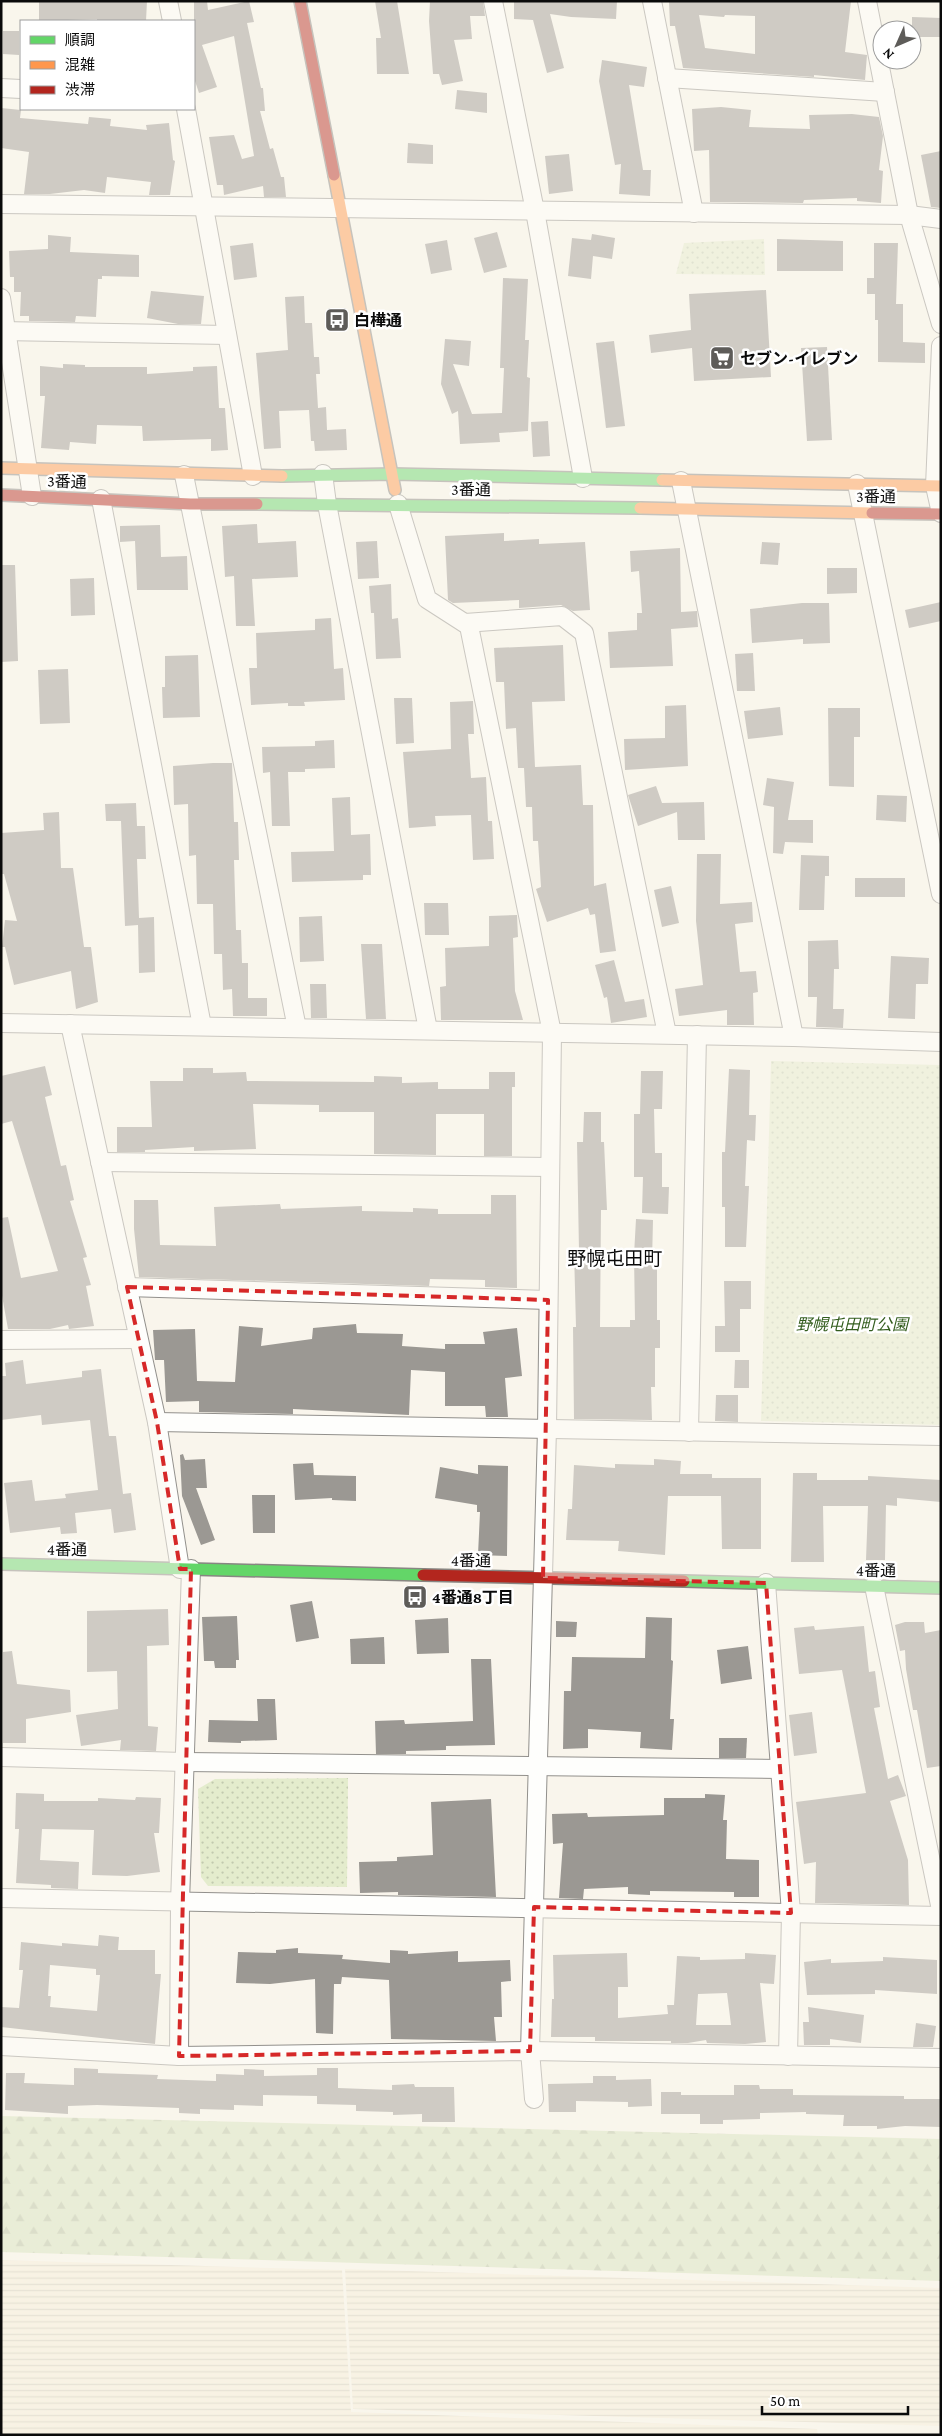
<svg xmlns="http://www.w3.org/2000/svg" width="942" height="2436" viewBox="0 0 942 2436" font-family="'Crimson Pro','Noto Sans JP',serif">
<style>
.farmland{fill:url(#farmland-rules)}
.grass{fill:url(#grass-dots)}
.forest{fill:url(#forest-firs)}
.building{fill:#9b9893;fill-rule:evenodd}
.lines{fill:none;stroke-linecap:round;stroke-linejoin:round}
.street-casing{stroke:#92908c;stroke-width:20}
.fast-casing{stroke:#888682;stroke-width:14}
.slow-casing{stroke:#888682;stroke-width:14}
.jam-casing{stroke:#888682;stroke-width:14}
.street{stroke:#fefefc;stroke-width:18}
.fast{stroke:#63d668;stroke-width:11}
.slow{stroke:#ff974d;stroke-width:11}
.jam{stroke:#b3261e;stroke-width:11}
.marked{fill:none;stroke:#d62828;stroke-width:4;stroke-dasharray:10 6;stroke-linejoin:round}
.labels{text-anchor:middle;stroke-width:5;stroke-linejoin:round;paint-order:stroke}
.poi-label{font-size:16px;font-weight:bold;fill:#0a0a0a;stroke:#fff;text-anchor:start}
.street-label{font-size:16px;fill:#0a0a0a;stroke:#fff}
.park-label{font-size:16px;font-style:italic;fill:#335d1e;stroke:#fff}
.quarter-label{font-size:19px;fill:#0a0a0a;stroke:#fff}
</style>
<defs>
<pattern id="farmland-rules" width="6" height="5" patternUnits="userSpaceOnUse" patternTransform="scale(1.25)"><rect width="6" height="5" fill="#f5eed9"/><path d="M0 2.5h6" fill="none" stroke="#d1cbb9"/></pattern>
<pattern id="grass-dots" width="8" height="8" patternUnits="userSpaceOnUse" patternTransform="scale(1.25)"><rect width="8" height="8" fill="#e4eccd"/><path d="M2 2h.1M6 6h.1" fill="none" stroke="#c2c9af" stroke-width="1.8" stroke-linecap="round"/></pattern>
<pattern id="forest-firs" width="22" height="20" patternUnits="userSpaceOnUse" patternTransform="scale(1.25)"><rect width="22" height="20" fill="#d6e3bc"/><path d="M5 1l3.5 6h-7zM16 11l3.5 6h-7z" fill="#b6c1a0"/></pattern>
</defs>
<rect width="100%" height="100%" fill="#f9f5ec"/>
<g class="farmland">
<polygon points="1,2260 342,2270 351,2412 817,2429 818,2435 1,2435"/>
<polygon points="345,2269 941,2288 941,2426 353,2409"/>
</g>
<g class="grass">
<polygon points="764,239 765,275 676,274 684,243"/>
<polygon points="771,1061 941,1065 941,1425 761,1421"/>
<polygon points="348,1778 347,1887 208,1886 201,1877 198,1789 215,1779"/>
</g>
<polygon class="forest" points="1,2116 941,2139 941,2281 1,2252"/>
<g class="building">
<polygon points="39,1 147,1 146,21 97,21 97,19 39,21"/>
<polygon points="194,1 207,1 208,10 249,1 254,22 247,23 261,88 263,88 265,111 260,111 270,149 273,148 281,177 284,177 286,197 264,197 263,186 224,195 223,185 217,185 209,137 234,135 242,159 254,156 234,36 202,45 217,87 199,93 194,78"/>
<polygon points="375,1 397,1 409,74 377,74 376,38 381,38"/>
<polygon points="430,1 483,1 485,16 470,16 472,39 454,40 463,81 442,85 439,74 433,74 429,21"/>
<polygon points="514,1 617,1 616,19 571,17 550,14 564,68 547,73 533,20 514,19"/>
<path d="M669 1H851L845 52 867 55 865 80 814 75V77L683 68 675 26H670ZM699 15 724 17 725 15 755 16V54L705 48Z"/>
<polygon points="912,17 941,18 941,37 912,37"/>
<polygon points="3,31 19,31 19,55 3,54"/>
<polygon points="602,60 647,67 644,87 629,85 643,170 651,170 650,196 619,194 621,164 615,165 599,81"/>
<polygon points="457,90 487,93 487,113 455,109"/>
<polygon points="721,107 751,110 749,127 810,129 809,115 852,114 879,117 883,136 879,170 883,171 881,203 857,201 857,198 804,200 803,203 710,202 709,150 694,151 692,109"/>
<polygon points="1,108 21,110 20,118 88,124 89,117 111,119 110,126 147,130 146,125 169,123 173,160 175,161 170,195 149,195 151,182 107,177 105,193 84,190 50,194 24,194 29,152 1,148"/>
<polygon points="408,143 433,145 433,164 407,163"/>
<polygon points="941,151 941,208 931,207 921,155"/>
<polygon points="569,154 573,191 549,194 545,156"/>
<polygon points="497,232 507,267 484,273 474,238"/>
<polygon points="592,234 615,238 612,259 593,256 591,279 568,276 572,238 591,240"/>
<polygon points="48,235 71,237 70,252 139,255 139,277 102,276 102,279 98,279 96,317 76,316 75,322 29,321 29,316 20,316 21,292 14,292 14,277 10,277 9,251 48,249"/>
<polygon points="777,239 843,241 843,271 777,271"/>
<polygon points="447,240 452,270 431,274 425,244"/>
<polygon points="253,243 257,277 234,280 230,246"/>
<polygon points="874,243 898,243 896,304 903,304 903,342 925,343 925,363 878,362 878,320 875,320 875,294 867,294 867,278 874,278"/>
<polygon points="503,278 528,279 525,340 529,340 527,377 530,378 528,431 499,433 500,442 460,444 458,411 452,414 441,384 445,339 471,341 469,366 453,364 472,414 502,413 504,368 500,368"/>
<polygon points="766,290 771,377 694,381 692,348 651,353 649,335 691,330 689,294"/>
<polygon points="151,291 204,296 201,324 178,324 147,318"/>
<polygon points="304,296 305,323 312,323 314,357 319,357 320,374 316,374 318,408 326,407 327,430 346,429 347,450 315,451 314,441 311,441 309,410 279,411 281,448 264,449 256,353 288,350 285,297"/>
<polygon points="614,341 625,426 606,428 596,343"/>
<polygon points="827,347 832,440 807,441 801,348"/>
<polygon points="63,364 85,365 85,367 147,367 147,374 193,371 193,367 217,366 219,408 225,408 228,450 211,451 211,439 143,441 142,426 97,425 96,444 70,442 69,450 41,448 45,396 40,396 40,366 63,368"/>
<polygon points="548,421 550,456 533,457 531,422"/>
<polygon points="257,524 258,543 296,541 298,577 252,579 255,626 236,626 234,576 225,577 222,526"/>
<polygon points="160,525 161,557 187,556 188,590 137,590 135,541 120,542 120,526"/>
<polygon points="504,533 504,541 539,539 539,544 585,542 590,610 573,611 561,605 519,608 519,600 453,603 448,600 445,536"/>
<polygon points="377,541 379,578 358,579 356,542"/>
<polygon points="762,542 780,543 778,565 760,564"/>
<polygon points="680,548 681,612 697,611 698,627 671,629 673,666 610,668 608,632 637,630 637,613 642,613 639,571 631,572 630,551"/>
<polygon points="1,565 15,565 18,661 1,662"/>
<polygon points="827,568 857,568 857,593 827,594"/>
<polygon points="94,578 95,615 71,616 70,579"/>
<polygon points="391,584 392,619 398,618 401,658 376,659 374,613 371,613 369,586"/>
<polygon points="941,602 941,621 909,628 905,610"/>
<polygon points="802,603 829,603 830,643 803,644 803,639 752,643 750,609"/>
<polygon points="331,618 334,669 343,668 345,700 304,702 305,706 288,706 288,703 251,705 249,668 257,668 256,633 315,630 315,619"/>
<polygon points="563,645 565,701 532,702 535,767 581,765 583,805 593,805 594,886 606,883 616,951 600,953 595,914 590,915 588,908 547,922 536,889 541,887 538,841 533,841 532,807 526,807 524,768 518,768 516,728 506,729 504,682 496,682 494,648"/>
<polygon points="753,653 755,691 737,691 735,654"/>
<polygon points="198,655 200,717 163,718 162,687 165,687 165,656"/>
<polygon points="68,669 70,723 40,724 38,670"/>
<polygon points="394,698 412,698 414,743 396,744"/>
<polygon points="473,701 474,734 468,734 471,778 486,777 488,821 492,821 494,859 473,860 471,815 435,816 436,826 409,828 403,752 451,749 450,702"/>
<polygon points="686,705 688,766 625,770 624,739 665,738 665,706"/>
<polygon points="780,707 783,735 748,739 744,711"/>
<polygon points="828,708 860,708 860,737 854,737 854,787 829,786"/>
<polygon points="334,740 335,768 305,769 305,772 288,772 290,826 272,826 270,772 263,773 262,747 315,746 315,741"/>
<polygon points="213,763 232,763 234,822 238,822 239,860 234,860 236,930 241,930 242,963 248,963 248,998 267,998 267,1016 233,1016 232,989 223,990 222,954 214,954 213,904 197,904 196,855 189,856 188,804 174,805 173,766"/>
<polygon points="767,778 794,782 788,820 813,820 813,843 785,842 783,854 773,853 774,807 763,805"/>
<polygon points="656,786 662,803 704,802 705,840 678,840 677,812 638,826 628,795"/>
<polygon points="877,795 907,796 906,822 876,820"/>
<polygon points="350,797 351,835 370,834 371,875 363,875 363,880 292,882 291,852 334,851 332,798"/>
<polygon points="136,803 137,826 145,826 146,859 137,859 139,918 154,917 155,972 139,973 138,925 125,926 121,821 106,821 105,804"/>
<polygon points="59,812 61,868 73,868 84,947 91,947 98,1002 76,1009 71,971 14,985 5,947 2,947 5,920 17,921 4,874 1,874 1,833 44,830 43,813"/>
<polygon points="697,854 721,854 720,904 752,902 753,922 735,924 740,972 756,971 758,992 753,993 754,1025 727,1025 727,1010 679,1016 675,989 703,985 696,921"/>
<polygon points="801,855 829,856 829,876 825,876 824,910 799,910"/>
<rect x="855" y="878" width="50" height="19"/>
<polygon points="671,886 679,923 662,927 654,890"/>
<polygon points="424,903 448,903 449,935 425,935"/>
<polygon points="517,915 518,937 513,938 515,991 523,1020 441,1020 440,987 446,986 445,948 489,946 489,916"/>
<polygon points="322,916 324,961 300,962 299,917"/>
<polygon points="838,940 839,969 834,969 833,1009 844,1009 843,1028 816,1027 817,997 808,997 808,941"/>
<polygon points="361,944 382,944 386,1019 366,1019"/>
<polygon points="891,956 929,958 928,984 916,984 915,1019 888,1018"/>
<polygon points="614,960 625,1002 644,999 647,1017 611,1023 607,997 604,998 595,965"/>
<polygon points="310,984 326,984 327,1018 311,1018"/>
<polygon points="45,1066 52,1095 45,1097 61,1166 66,1165 74,1200 70,1201 87,1257 83,1258 91,1285 86,1286 94,1326 69,1329 68,1325 50,1329 8,1329 1,1290 1,1218 8,1217 21,1278 58,1271 12,1121 1,1124 1,1076"/>
<polygon points="183,1068 213,1068 213,1073 246,1072 247,1081 374,1082 374,1076 402,1077 402,1083 438,1082 438,1089 489,1089 489,1072 515,1072 515,1087 512,1087 512,1156 484,1156 484,1114 436,1114 436,1155 374,1154 374,1112 319,1112 319,1105 253,1104 256,1149 194,1151 194,1147 145,1150 145,1152 117,1152 117,1127 152,1127 150,1081 183,1081"/>
<polygon points="729,1069 750,1070 749,1115 756,1115 755,1141 747,1140 745,1186 749,1186 746,1247 725,1247 725,1207 722,1207 722,1152 725,1152"/>
<polygon points="641,1071 663,1071 662,1109 654,1109 655,1153 662,1153 662,1187 669,1187 668,1214 642,1213 643,1177 634,1177 634,1114 640,1114"/>
<polygon points="584,1112 601,1112 601,1142 604,1142 607,1210 601,1210 600,1327 630,1327 630,1320 635,1320 634,1255 636,1219 653,1220 652,1262 657,1262 657,1320 660,1320 660,1348 655,1348 655,1387 651,1387 652,1420 574,1419 573,1327 576,1327 574,1251 579,1251 577,1142 583,1142"/>
<polygon points="491,1195 516,1195 517,1288 485,1287 485,1280 430,1279 429,1286 139,1277 134,1229 134,1200 158,1200 160,1245 216,1246 214,1207 280,1204 281,1209 362,1206 362,1211 413,1212 413,1208 438,1209 438,1214 491,1214"/>
<polygon points="724,1281 751,1281 751,1309 740,1309 740,1352 715,1352 715,1326 725,1326"/>
<polygon points="356,1324 357,1333 403,1334 402,1346 445,1349 445,1344 485,1344 483,1332 517,1328 522,1376 505,1378 508,1417 486,1417 485,1406 445,1406 445,1372 411,1370 409,1415 293,1409 293,1414 199,1412 199,1401 166,1402 164,1360 155,1360 153,1330 195,1329 197,1381 235,1382 239,1326 263,1328 261,1346 312,1339 313,1328"/>
<polygon points="23,1360 26,1384 82,1377 82,1371 101,1369 109,1436 116,1436 123,1494 131,1493 136,1530 114,1533 111,1509 75,1513 77,1533 61,1534 60,1527 10,1533 4,1483 32,1480 35,1501 66,1498 65,1494 98,1490 90,1420 42,1425 41,1415 1,1420 1,1376 6,1376 5,1363"/>
<polygon points="735,1360 749,1360 749,1388 734,1388"/>
<polygon points="716,1395 738,1395 738,1422 715,1421"/>
<polygon points="183,1454 185,1460 205,1459 207,1488 196,1488 215,1540 201,1545 182,1496 180,1455"/>
<polygon points="654,1459 681,1461 680,1474 712,1474 712,1478 761,1478 761,1549 722,1549 721,1496 668,1496 665,1555 618,1551 619,1541 566,1540 568,1509 572,1509 574,1465 615,1468 615,1464 654,1465"/>
<polygon points="313,1463 314,1475 356,1476 356,1501 332,1500 332,1498 295,1500 293,1464"/>
<polygon points="478,1465 508,1466 507,1556 478,1555 480,1512 477,1512 477,1505 435,1498 440,1467 478,1474"/>
<polygon points="793,1473 817,1473 817,1480 868,1480 868,1476 941,1480 941,1502 897,1498 897,1506 886,1505 885,1560 866,1560 868,1506 823,1506 824,1562 791,1562"/>
<polygon points="252,1495 275,1495 275,1533 253,1533"/>
<polygon points="312,1601 319,1638 296,1642 290,1605"/>
<polygon points="168,1609 169,1645 147,1646 148,1726 158,1727 156,1751 120,1750 121,1740 81,1746 76,1715 118,1709 117,1671 87,1672 87,1611"/>
<polygon points="237,1616 239,1660 236,1660 236,1668 215,1668 214,1661 204,1661 202,1617"/>
<polygon points="646,1617 672,1618 671,1660 673,1661 670,1719 674,1719 672,1750 640,1748 641,1732 588,1729 588,1748 563,1749 564,1691 571,1691 572,1657 645,1658"/>
<polygon points="448,1618 449,1653 417,1654 415,1620"/>
<polygon points="556,1621 577,1622 576,1637 556,1637"/>
<polygon points="905,1622 924,1622 925,1633 941,1630 941,1766 927,1768 917,1710 913,1710 906,1669 905,1650 900,1651 895,1625"/>
<polygon points="814,1626 815,1630 864,1626 869,1672 875,1671 880,1707 874,1708 888,1779 898,1775 906,1796 890,1801 908,1860 909,1905 815,1903 816,1862 804,1864 796,1802 866,1793 842,1670 799,1674 794,1628"/>
<polygon points="384,1637 385,1664 351,1664 350,1639"/>
<polygon points="748,1646 752,1679 721,1684 717,1650"/>
<polygon points="12,1651 17,1684 70,1690 71,1712 26,1719 26,1743 3,1743 3,1652"/>
<polygon points="471,1659 491,1659 495,1745 446,1746 446,1750 406,1751 406,1754 376,1754 375,1721 404,1720 405,1724 473,1721"/>
<polygon points="257,1699 275,1699 277,1740 241,1741 241,1743 208,1742 209,1720 258,1721"/>
<polygon points="812,1712 817,1753 794,1756 789,1715"/>
<polygon points="719,1738 747,1738 746,1758 719,1758"/>
<polygon points="16,1793 44,1794 44,1801 98,1801 98,1798 135,1800 136,1797 161,1798 159,1833 154,1833 160,1872 127,1876 92,1875 94,1830 42,1829 40,1860 79,1862 78,1889 51,1888 51,1885 16,1883 19,1829 15,1829"/>
<polygon points="705,1794 725,1795 723,1820 727,1820 726,1859 759,1860 759,1897 734,1897 734,1892 650,1891 650,1895 628,1894 628,1887 584,1889 583,1899 559,1898 563,1843 553,1844 552,1814 587,1813 588,1817 664,1815 664,1798 705,1798"/>
<polygon points="491,1799 496,1897 398,1895 398,1892 360,1893 359,1862 397,1861 397,1857 433,1855 431,1802"/>
<path d="M99 1935 119 1937 118 1950H155V1974H161L155 2044 1 2027V2007L19 2008 23 1970H19L21 1942 62 1946V1943L98 1946ZM50 1965 96 1969V1975H100L97 2011 50 2007 51 1996H48Z"/>
<polygon points="298,1948 298,1953 343,1955 342,1959 390,1963 390,1950 408,1951 408,1954 458,1951 458,1962 510,1960 511,1981 501,1982 502,2017 494,2017 496,2041 391,2039 389,1980 342,1977 341,1984 334,1984 333,2034 316,2033 315,1979 270,1984 236,1983 238,1952 276,1953 276,1950"/>
<path d="M627 1953 628 1987H618V2018L668 2014 667 2005H674L677 1956 700 1957V1960L745 1959V1953L776 1955 774 1984 760 1983 766 2042 745 2044 707 2043 706 2040 688 2043H671V2041H595V2037H551L552 1999H554L553 1955ZM727 1993 731 2025H696L698 1994Z"/>
<polygon points="883,1957 937,1960 937,1994 875,1990 875,1994 807,1995 804,1962 831,1959 831,1963 883,1961"/>
<polygon points="808,2007 864,2015 861,2043 830,2039 830,2045 804,2045 803,2022 809,2022"/>
<polygon points="916,2023 936,2026 933,2047 913,2047"/>
<polygon points="74,2068 98,2069 98,2073 158,2075 157,2079 216,2081 216,2074 244,2075 244,2069 264,2070 264,2076 317,2075 317,2068 338,2068 338,2088 392,2090 392,2085 414,2084 415,2087 454,2087 455,2122 422,2122 422,2114 393,2115 393,2112 356,2111 356,2105 317,2104 317,2096 263,2095 263,2106 234,2105 234,2110 200,2109 200,2114 179,2113 179,2108 97,2105 68,2106 68,2114 5,2110 6,2073 25,2073 24,2083 74,2085"/>
<polygon points="593,2076 616,2076 616,2080 651,2079 652,2106 628,2107 628,2102 576,2101 576,2112 549,2112 548,2084 593,2083"/>
<polygon points="734,2085 759,2085 760,2089 793,2089 793,2095 904,2096 904,2099 941,2099 941,2127 905,2126 877,2129 877,2126 843,2126 844,2115 806,2114 806,2112 760,2113 760,2119 723,2120 723,2124 700,2124 700,2114 661,2114 661,2092 681,2092 681,2095 734,2095"/>
</g>
<g class="lines">
<defs>
<g id="street">
<polyline points="168,1 172,21"/>
<polyline points="493,1 535,211 583,478"/>
<polyline points="652,1 694,213"/>
<polyline points="867,1 909,215 941,324"/>
<polyline points="667,78 885,92"/>
<polyline points="1,88 21,89"/>
<polyline points="186,109 253,476"/>
<polyline points="1,204 909,215 941,219"/>
<polyline points="1,298 32,496"/>
<polyline points="1,331 227,335"/>
<polyline points="941,346 935,486 941,513"/>
<polyline points="323,474 327,504 428,1030"/>
<polyline points="184,475 297,1028"/>
<polyline points="681,481 794,1037"/>
<polyline points="857,484 941,894"/>
<polyline points="101,499 202,1026"/>
<polyline points="398,504 427,599 469,626 552,1033 547,1429 530,2051 534,2099"/>
<polyline points="465,623 562,616 584,633 667,1034"/>
<polyline points="1,1023 794,1037 941,1042"/>
<polyline points="70,1024 157,1422 180,1569"/>
<polyline points="100,1162 550,1167"/>
<polyline points="127,1287 548,1300"/>
<polyline points="1,1340 137,1339"/>
<polyline points="157,1422 941,1436"/>
<polyline points="689,1432 697,1035"/>
<polyline points="766,1583 791,1913 788,2056"/>
<polyline points="874,1586 941,1910"/>
<polyline points="1,1757 184,1762 780,1769"/>
<polyline points="1,1898 941,1916"/>
<polyline points="1,2046 179,2056 530,2051 941,2058"/>
<polyline points="179,2056 180,1903 191,1569"/>
</g>
<g id="fast">
<polyline points="282,476 393,474 662,480"/>
<polyline points="257,504 640,508"/>
<polyline points="1,1564 423,1575"/>
<polyline points="684,1581 941,1588"/>
</g>
<g id="slow">
<polyline points="334,175 395,490"/>
<polyline points="1,468 282,476"/>
<polyline points="662,480 941,486"/>
<polyline points="640,508 872,513"/>
</g>
<g id="jam">
<polyline points="300,1 334,175"/>
<polyline points="1,495 190,504 257,504"/>
<polyline points="872,513 941,514"/>
<polyline points="423,1575 684,1581"/>
</g>
</defs>
<use href="#street" class="street-casing"/>
<use href="#fast" class="fast-casing"/>
<use href="#slow" class="slow-casing"/>
<use href="#jam" class="jam-casing"/>
<use href="#street" class="street"/>
<use href="#fast" class="fast"/>
<use href="#slow" class="slow"/>
<use href="#jam" class="jam"/>
</g>
<path d="M0 0H942V2436H0ZM127 1287 548 1300 543 1578 766 1583 791 1913 534 1907 530 2051 179 2056 191 1569H180L157 1422Z" fill="#f9f5ec" fill-opacity=".55" fill-rule="evenodd"/>
<path class="marked" d="M127 1287 548 1300 543 1578 766 1583 791 1913 534 1907 530 2051 179 2056 191 1569H180L157 1422Z"/>
<defs>
<symbol id="bus-square" viewBox="-11 -11 22 22"><rect x="-9" y="-9" width="18" height="18" rx="4" fill="#5e5c59" stroke="#fff"/><path d="M-5-6H5V4H4V6H2V4H-2V6H-4V4H-5ZM-3.5-4V0h7V-4ZM-3.5 1.2v1.5H-2V1.2ZM2 1.2v1.5H3.5V1.2Z" fill="#fff"/></symbol>
<symbol id="supermarket-square" viewBox="-11 -11 22 22"><rect x="-9" y="-9" width="18" height="18" rx="4" fill="#5e5c59" stroke="#fff"/><path d="M-6-5.5h2.5l.6 2H6L4.5 2H-2.5L-4.4-4H-6ZM-1.5 3.2a1.3 1.3 0 1 0 .1 0ZM3 3.2a1.3 1.3 0 1 0 .1 0Z" fill="#fff"/></symbol>
</defs>
<g fill-rule="evenodd">
<use href="#bus-square" x="323" y="306" width="28" height="28"/>
<use href="#supermarket-square" x="708" y="344" width="28" height="28"/>
<use href="#bus-square" x="401" y="1583" width="28" height="28"/>
</g>
<g class="labels">
<g class="poi-label">
<text x="354" y="326">白樺通</text>
<text x="740" y="364">セブン-イレブン</text>
<text x="432" y="1603">4番通8丁目</text>
</g>
<g class="street-label">
<text transform="translate(67 481) rotate(2)" y="6">3番通</text>
<text transform="translate(471 489) rotate(1)" y="6">3番通</text>
<text transform="translate(876 496) rotate(1)" y="6">3番通</text>
<text transform="translate(67 1549) rotate(1)" y="6">4番通</text>
<text transform="translate(471 1560) rotate(1)" y="6">4番通</text>
<text transform="translate(876 1570) rotate(1)" y="6">4番通</text>
</g>
<g class="park-label">
<text x="852" y="1330">野幌屯田町公園</text>
</g>
<g class="quarter-label">
<text x="615" y="1265">野幌屯田町</text>
</g>
</g>
<rect width="942" height="2436" fill="none" stroke="#0a0a0a" stroke-width="5"/>
<rect x="20" y="20" width="175" height="90" fill="#ffffff" stroke="#9d9d9d"/>
<rect x="30" y="36" width="25" height="8" fill="#63d668" stroke="#9d9d9d"/>
<text x="65" y="45" font-size="15" fill="#0a0a0a">順調</text>
<rect x="30" y="61" width="25" height="8" fill="#ff974d" stroke="#9d9d9d"/>
<text x="65" y="70" font-size="15" fill="#0a0a0a">混雑</text>
<rect x="30" y="86" width="25" height="8" fill="#b3261e" stroke="#9d9d9d"/>
<text x="65" y="95" font-size="15" fill="#0a0a0a">渋滞</text>
<g transform="translate(897 45) rotate(225)"><circle r="24" fill="#ffffff" stroke="#9d9d9d"/>
<path d="M0-4L9 19L0 12L-9 19Z" fill="#5e5c59"/>
<text y="-8" font-size="14" font-weight="bold" text-anchor="middle" fill="#0a0a0a">N</text>
</g>
<path d="M762 2406v8h146v-8" fill="none" stroke="#0a0a0a" stroke-width="2.5"/>
<text x="770" y="2406" font-size="15" fill="#0a0a0a" stroke="#ffffff" stroke-width="4" paint-order="stroke">50 m</text>
</svg>
